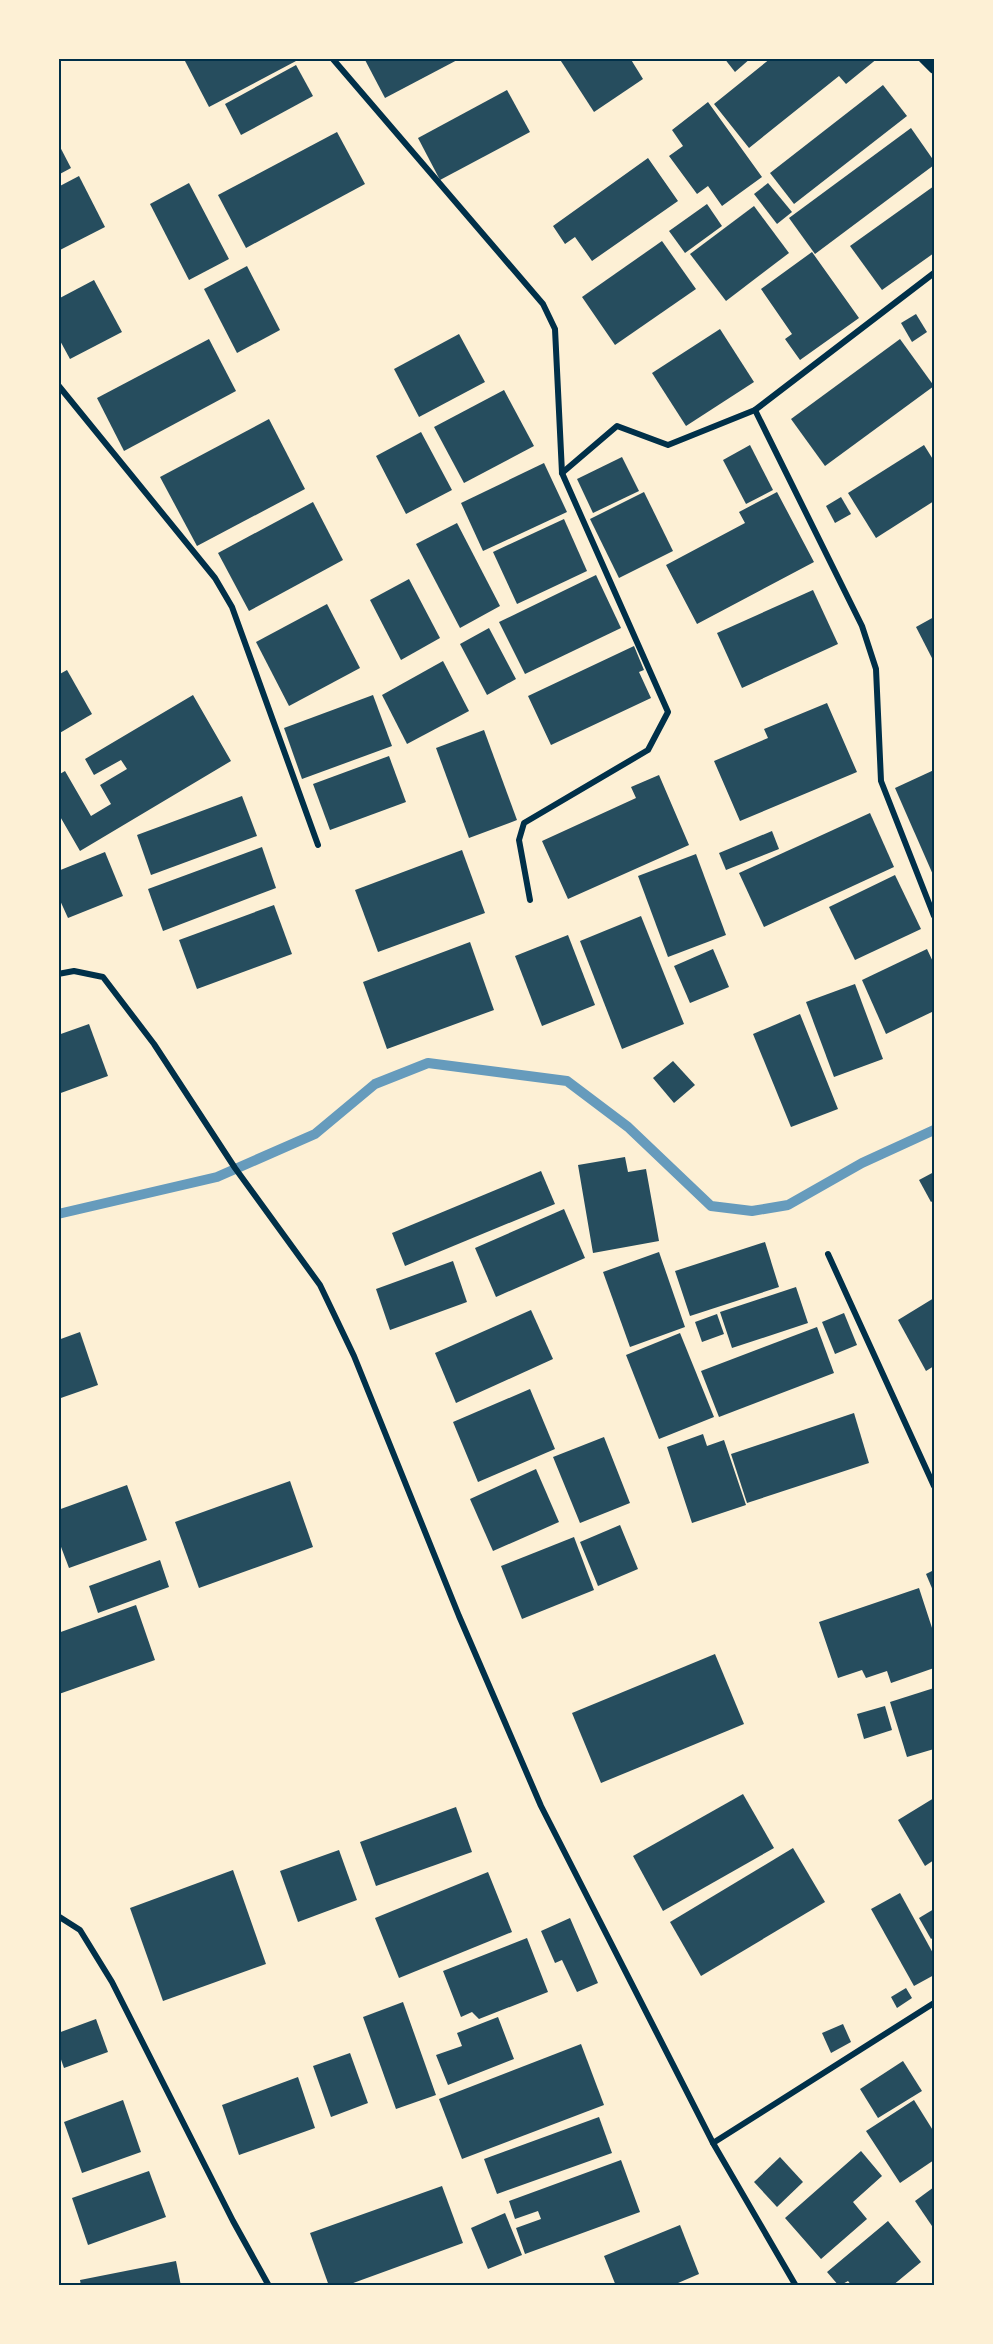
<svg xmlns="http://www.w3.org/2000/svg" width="993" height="2344" viewBox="0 0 993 2344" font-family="'Exo 2',sans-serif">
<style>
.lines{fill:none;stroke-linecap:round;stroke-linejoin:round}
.stream{stroke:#669bbc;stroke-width:10}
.building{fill:#264d5e}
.minor{stroke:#003049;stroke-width:6}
.tertiary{stroke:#003049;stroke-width:10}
.neatline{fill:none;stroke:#003049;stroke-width:2}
</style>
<rect width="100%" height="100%" fill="#fdf0d5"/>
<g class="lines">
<polyline class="stream" points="58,1214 217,1177 315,1134 375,1084 428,1063 567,1081 628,1127 711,1206 752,1211 788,1205 862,1163 934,1130"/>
</g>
<g class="building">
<polygon points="191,58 295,58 296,61 209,107 185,61"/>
<polygon points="364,58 461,58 385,98"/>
<polygon points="559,58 630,58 643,79 594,112"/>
<polygon points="724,58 751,58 735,72"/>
<polygon points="771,58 878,58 846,84 839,76 749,148 714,104"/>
<polygon points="296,65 313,96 241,135 225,104"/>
<polygon points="883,85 907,116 794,204 770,173"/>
<polygon points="507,90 530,132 440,180 418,138"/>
<polygon points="708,102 762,177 722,206 708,186 697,194 669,156 683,146 672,130"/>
<polygon points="911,128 934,161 934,165 815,254 789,218"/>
<polygon points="337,132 365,184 246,248 218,195"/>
<polygon points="58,143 71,168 58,175"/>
<polygon points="648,158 678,201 592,261 575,237 565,244 553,226"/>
<polygon points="79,176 105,227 58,251 58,187"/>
<polygon points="189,183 229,259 189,280 150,204"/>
<polygon points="768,183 792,212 777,224 754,194"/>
<polygon points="934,186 934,253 882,290 850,246"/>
<polygon points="707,204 722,226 685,253 669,231"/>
<polygon points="754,206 789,253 726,301 690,254"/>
<polygon points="662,241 696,289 615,345 582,297"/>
<polygon points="812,252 859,318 800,360 785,339 792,334 761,289"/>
<polygon points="247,266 280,330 237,353 204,289"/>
<polygon points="94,280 122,332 70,359 58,337 58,299"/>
<polygon points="916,314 927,332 912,342 901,323"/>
<polygon points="720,329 754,382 686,426 652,373"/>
<polygon points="459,334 485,382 419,417 394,369"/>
<polygon points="209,339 236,391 124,451 97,398"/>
<polygon points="900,339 934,386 825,466 791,419"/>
<polygon points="504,390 534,446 464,483 434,427"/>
<polygon points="269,419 305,489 197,546 160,477"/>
<polygon points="421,432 452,490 406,514 376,456"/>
<polygon points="750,445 773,490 746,504 723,460"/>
<polygon points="924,445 934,461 934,501 876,538 848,493"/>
<polygon points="622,457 639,491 593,513 577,479"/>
<polygon points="544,463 567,512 483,551 461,503"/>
<polygon points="644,492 673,551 619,578 590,519"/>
<polygon points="777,492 814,562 697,624 666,565 745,523 739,512"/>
<polygon points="841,497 851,514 835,523 826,506"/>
<polygon points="313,502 343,560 249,611 218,553"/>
<polygon points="564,519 587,571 517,604 493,552"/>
<polygon points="457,523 500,606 460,628 416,544"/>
<polygon points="596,575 621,628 525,674 499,622"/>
<polygon points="409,579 440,638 401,660 370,600"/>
<polygon points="813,590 838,644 742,688 717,633"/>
<polygon points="327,604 360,668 289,706 256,642"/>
<polygon points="934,617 934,662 916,627"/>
<polygon points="489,628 516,679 487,695 460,644"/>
<polygon points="634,646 644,670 639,672 651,698 551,745 528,696"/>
<polygon points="443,661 469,711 407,744 382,695"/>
<polygon points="67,670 92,714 58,734 58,675"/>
<polygon points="193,695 231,761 80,851 58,813 58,775 65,771 91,816 111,804 100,785 127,769 121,760 94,775 85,759"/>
<polygon points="373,695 392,746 302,779 284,728"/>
<polygon points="827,703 857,772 740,821 714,761 768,738 764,729"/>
<polygon points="484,730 517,820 469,838 436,748"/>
<polygon points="389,756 406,802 330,830 313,784"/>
<polygon points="934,770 934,877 895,788"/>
<polygon points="659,775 689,845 568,899 542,841 636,798 631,787"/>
<polygon points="242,796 257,836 151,875 137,835"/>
<polygon points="870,813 894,867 764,927 739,873"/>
<polygon points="772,831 779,849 726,870 719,853"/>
<polygon points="262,847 276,888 163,931 148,889"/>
<polygon points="462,850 485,913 378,952 355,890"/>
<polygon points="105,852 123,896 68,918 58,896 58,871"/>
<polygon points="696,854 726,935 668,957 638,876"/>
<polygon points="895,875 921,929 855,960 829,907"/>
<polygon points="274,905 292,954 197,989 179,940"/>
<polygon points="641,916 684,1024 622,1049 580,941"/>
<polygon points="568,935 595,1005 542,1026 515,956"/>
<polygon points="470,942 494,1010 387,1049 363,982"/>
<polygon points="713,949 729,987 690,1003 674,966"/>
<polygon points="927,949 934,964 934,1011 886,1034 862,980"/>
<polygon points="855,984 883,1059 834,1077 806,1002"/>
<polygon points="800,1014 838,1109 791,1127 753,1034"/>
<polygon points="89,1024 108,1076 58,1094 58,1035"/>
<polygon points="673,1061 695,1085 674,1103 653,1078"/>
<polygon points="625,1157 628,1172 646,1169 659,1241 593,1253 578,1165"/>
<polygon points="541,1171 555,1204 405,1266 392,1233"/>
<polygon points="934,1172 934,1200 931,1202 919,1180"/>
<polygon points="564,1209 585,1258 496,1297 475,1248"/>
<polygon points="765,1242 779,1287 690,1316 675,1271"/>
<polygon points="659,1252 685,1327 630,1347 603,1272"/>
<polygon points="453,1261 467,1302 390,1330 376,1289"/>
<polygon points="796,1287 808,1323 732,1348 720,1312"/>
<polygon points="934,1298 934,1366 926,1371 898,1320"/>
<polygon points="531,1310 553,1359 456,1403 435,1353"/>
<polygon points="844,1313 857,1345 835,1354 822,1322"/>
<polygon points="717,1314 724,1334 702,1342 695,1322"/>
<polygon points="817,1327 834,1373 719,1417 701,1371"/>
<polygon points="80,1332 98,1385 58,1399 58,1340"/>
<polygon points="680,1333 714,1417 659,1439 626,1355"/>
<polygon points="530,1389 555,1449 478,1482 453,1422"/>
<polygon points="854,1413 869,1463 747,1503 731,1454"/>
<polygon points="703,1434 707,1446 724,1440 746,1505 692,1523 667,1447"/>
<polygon points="604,1437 630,1503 580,1523 553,1457"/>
<polygon points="536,1469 559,1522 493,1551 470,1499"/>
<polygon points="290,1481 313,1547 199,1588 175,1522"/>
<polygon points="127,1485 147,1540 69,1568 58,1539 58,1510"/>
<polygon points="620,1525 638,1569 598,1586 580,1542"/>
<polygon points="574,1537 594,1590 522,1619 501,1566"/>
<polygon points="160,1560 169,1587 98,1613 89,1586"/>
<polygon points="934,1570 934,1593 926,1574"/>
<polygon points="919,1588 934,1634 934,1668 891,1683 887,1671 866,1678 862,1670 838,1678 819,1622"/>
<polygon points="136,1605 155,1660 59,1694 58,1633"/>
<polygon points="715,1654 744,1724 601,1783 572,1713"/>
<polygon points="934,1688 934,1749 907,1757 890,1702"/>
<polygon points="885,1706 892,1730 864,1739 857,1714"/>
<polygon points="743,1794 774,1848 663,1911 633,1856"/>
<polygon points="934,1798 934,1860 925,1866 898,1820"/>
<polygon points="456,1807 472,1852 376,1886 360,1842"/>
<polygon points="793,1848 825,1902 701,1976 670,1922"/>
<polygon points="339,1850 357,1900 298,1922 280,1871"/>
<polygon points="233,1870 266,1964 163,2001 130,1908"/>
<polygon points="488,1872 512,1932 399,1978 375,1918"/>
<polygon points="900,1893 934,1955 934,1975 914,1986 871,1909"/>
<polygon points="934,1909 934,1937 931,1939 919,1918"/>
<polygon points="570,1918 598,1983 577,1992 562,1960 555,1963 541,1931"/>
<polygon points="527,1938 548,1992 479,2019 472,2012 461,2017 443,1971"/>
<polygon points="906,1988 912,1998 897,2008 891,1997"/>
<polygon points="403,2002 436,2095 396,2109 363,2017"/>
<polygon points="498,2017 514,2059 448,2085 436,2055 462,2046 457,2033"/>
<polygon points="96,2019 108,2052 64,2068 58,2051 58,2033"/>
<polygon points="843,2024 851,2042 831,2053 822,2033"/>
<polygon points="581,2044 604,2105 462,2159 439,2099"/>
<polygon points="350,2053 368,2103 331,2117 313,2066"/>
<polygon points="903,2061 922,2091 878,2118 860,2089"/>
<polygon points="298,2077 315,2128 239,2155 222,2105"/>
<polygon points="123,2100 141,2152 82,2173 64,2122"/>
<polygon points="914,2100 934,2132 934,2160 900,2183 866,2131"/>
<polygon points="599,2117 612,2153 497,2194 484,2159"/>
<polygon points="861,2151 882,2176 853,2202 867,2219 821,2259 785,2218"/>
<polygon points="780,2157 803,2182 777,2207 754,2182"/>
<polygon points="621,2160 640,2212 525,2254 516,2228 541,2219 538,2211 515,2219 509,2201"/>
<polygon points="149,2171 166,2217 88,2245 72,2198"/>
<polygon points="442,2186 463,2243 345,2286 329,2286 310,2233"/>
<polygon points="934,2187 934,2229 915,2201"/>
<polygon points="505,2213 522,2255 488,2269 471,2228"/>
<polygon points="888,2221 921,2262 892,2286 852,2286 848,2281 839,2286 827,2272"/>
<polygon points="680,2225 699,2274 671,2286 616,2286 604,2256"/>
<polygon points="176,2261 181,2286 81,2286 80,2280"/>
</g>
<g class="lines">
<g class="minor">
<polyline points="332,58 543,304 555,329 562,473 668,712 648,750 524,823 519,840 530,900"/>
<polyline points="58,385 215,578 232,607 318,845"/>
<polyline points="755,410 862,626 876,669 881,781 934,916"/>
<polyline points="562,473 617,426 668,445 755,410 934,273"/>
<polyline points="58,974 74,971 103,977 154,1044 235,1168 320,1285 354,1356 459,1616 541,1806 713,2143 796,2286"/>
<polyline points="828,1254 934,1486"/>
<polyline points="58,1916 80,1930 112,1982 233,2221 269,2286"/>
<polyline points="713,2143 934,2003"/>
</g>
<polyline class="tertiary" points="923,58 934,69"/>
</g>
<rect width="993" height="2344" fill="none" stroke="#fdf0d5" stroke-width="120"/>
<rect x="60" y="60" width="873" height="2224" class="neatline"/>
</svg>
